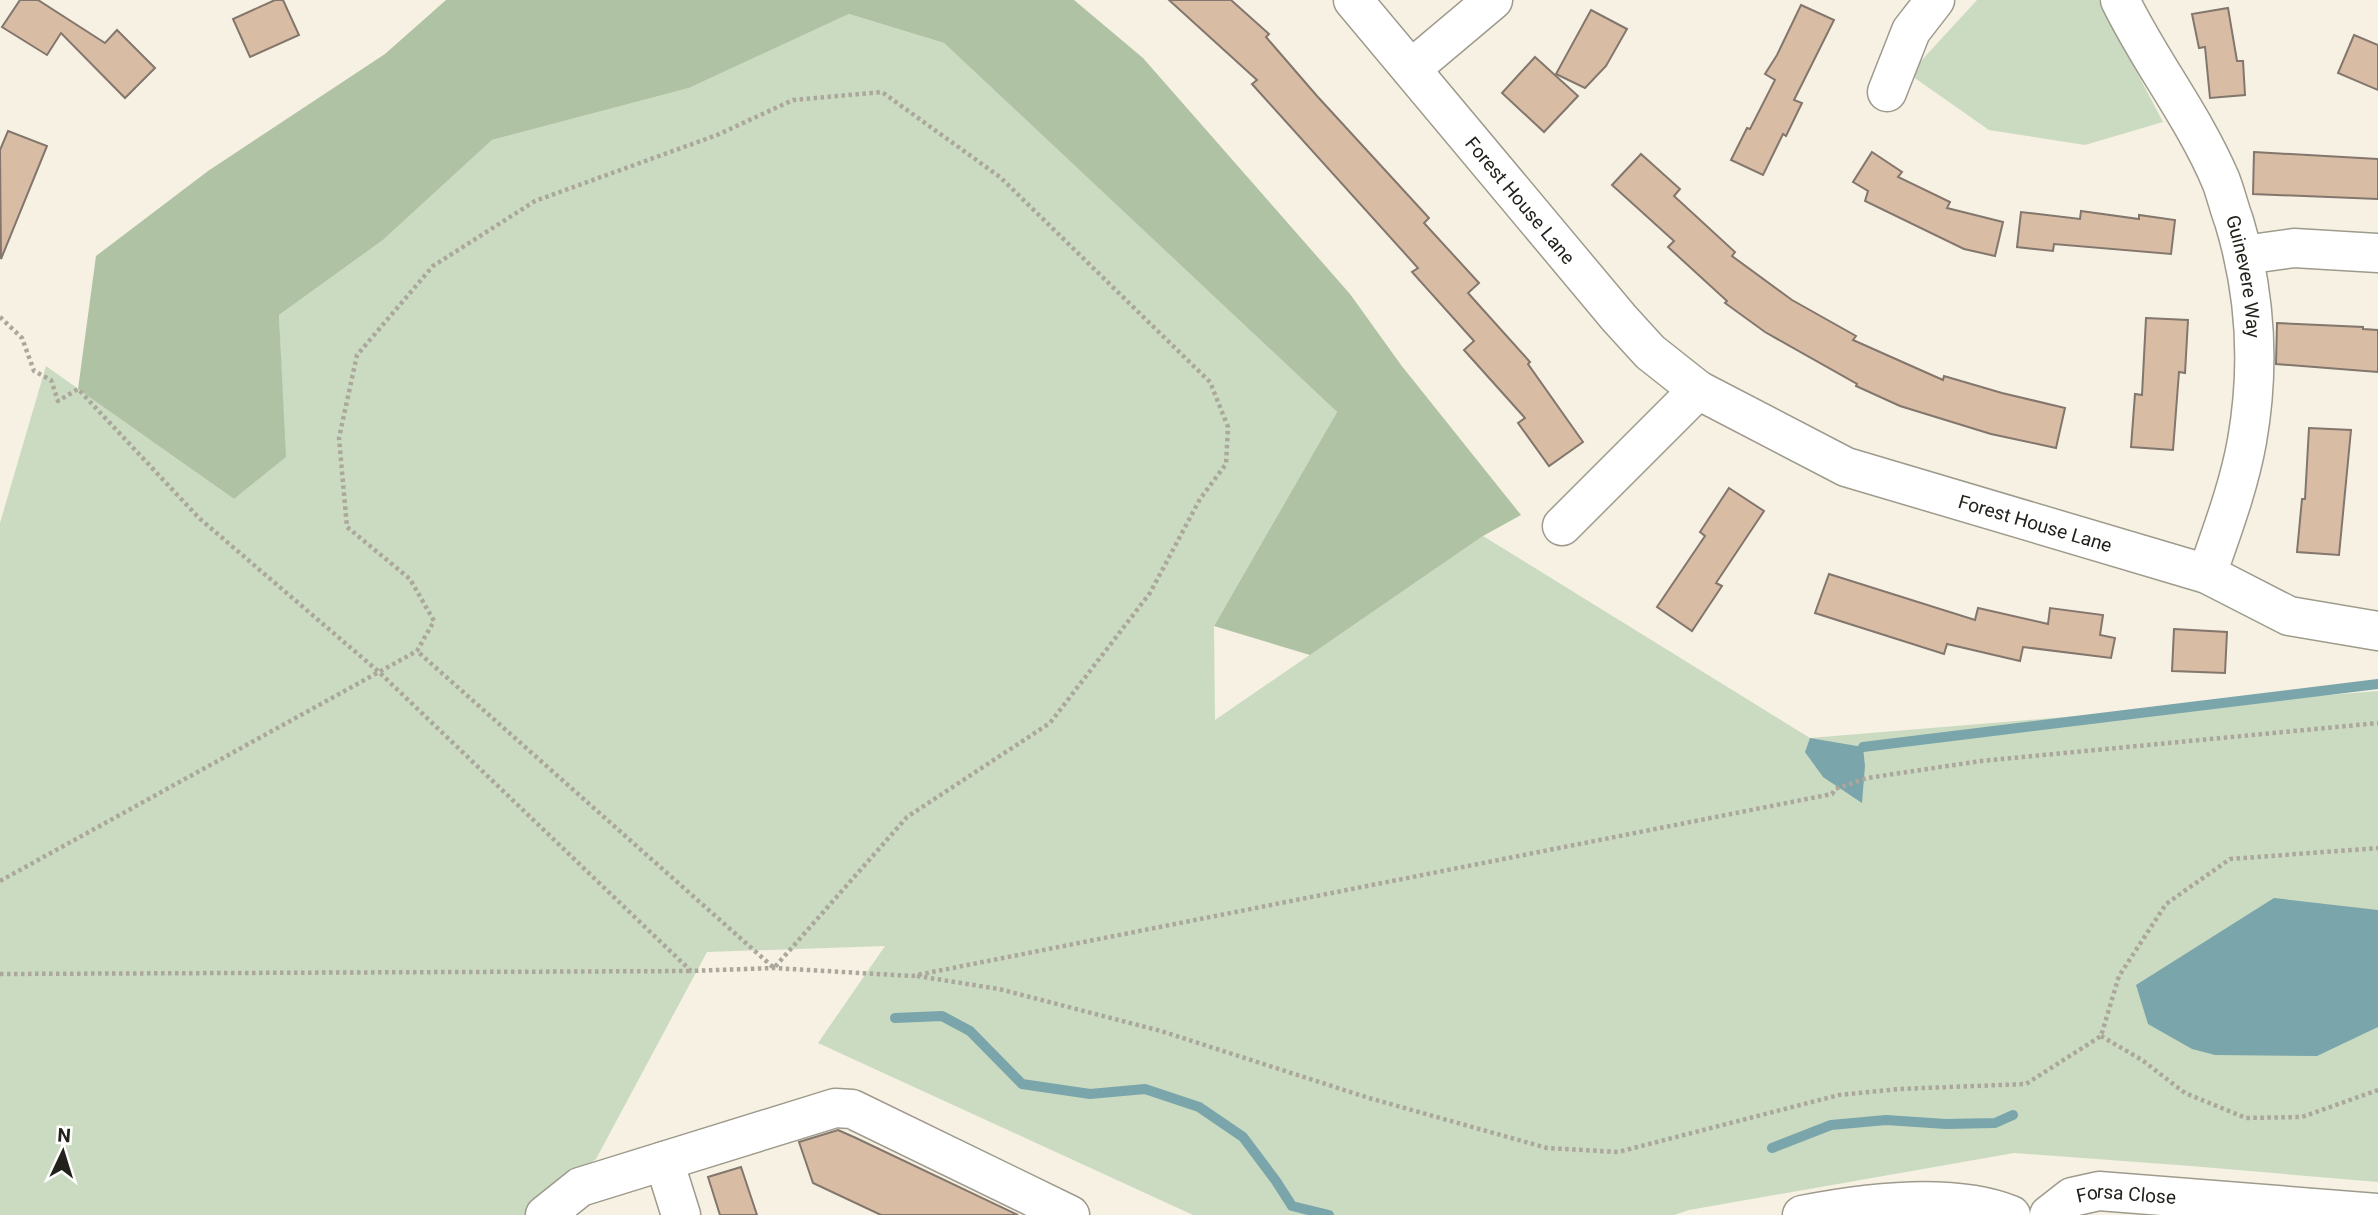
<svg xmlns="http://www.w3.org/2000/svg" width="2378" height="1215" viewBox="0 0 2378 1215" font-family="Roboto,sans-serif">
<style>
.green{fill:#cbdbc1}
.forest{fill:#b0c2a4}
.water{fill:#7aa5aa}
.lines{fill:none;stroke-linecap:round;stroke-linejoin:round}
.stream{stroke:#7aa5aa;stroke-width:10}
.building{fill:#d9bca4;stroke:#82766d;stroke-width:2}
.minor-casing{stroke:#9e9a8c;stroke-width:41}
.path{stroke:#aba79c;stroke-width:4.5;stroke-dasharray:3.5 3.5;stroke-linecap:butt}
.minor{stroke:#fff;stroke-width:38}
.labels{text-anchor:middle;stroke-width:6;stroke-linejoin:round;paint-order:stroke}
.street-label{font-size:19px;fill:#22211b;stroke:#fff}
</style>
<rect width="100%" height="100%" fill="#f6f1e3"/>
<g class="green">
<polygon points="1977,0 2099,0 2163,122 2085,145 1989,130 1909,74"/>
<polygon points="849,14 944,43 1337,412 1214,626 1215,720 1483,536 1810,738 2378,691 2378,1182 2191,1166 2014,1153 1689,1210 1674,1215 1193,1215 818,1043 885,946 707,952 596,1159 524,1215 0,1215 0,523 46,366 234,499 285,457 279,315 383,240 492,140 689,88"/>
</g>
<polygon class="forest" points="446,0 1074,0 1143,58 1350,294 1401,365 1521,515 1483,536 1310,655 1214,626 1337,412 944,43 849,14 689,88 492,140 383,240 279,315 286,457 234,499 78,389 96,256 208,171 385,54"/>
<g class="water">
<polygon points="1810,738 1863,747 1865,766 1862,803 1823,777 1805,752"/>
<polygon points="2274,898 2378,910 2378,1027 2317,1056 2215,1055 2192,1049 2148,1024 2136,985"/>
</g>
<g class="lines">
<g class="stream">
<polyline points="1863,747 2378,684"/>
<polyline points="895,1018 942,1016 970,1031 1022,1084 1090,1094 1145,1089 1199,1107 1243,1137 1276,1181 1292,1206 1329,1215"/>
<polyline points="1772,1148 1831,1125 1886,1120 1946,1124 1995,1123 2013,1115"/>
</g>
</g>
<g class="building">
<polygon points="20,0 38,0 105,43 117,30 155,68 125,98 61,33 47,55 2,27"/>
<polygon points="275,0 283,0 299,35 250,57 233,19"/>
<polygon points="1169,0 1231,0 1269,34 1266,37 1317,96 1429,218 1424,223 1479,283 1468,293 1530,362 1528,364 1583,442 1549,466 1518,423 1525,418 1464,350 1474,341 1412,272 1418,268 1252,84 1257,80"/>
<polygon points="1801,5 1834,20 1794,100 1802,103 1786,136 1783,134 1763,175 1731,160 1747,128 1750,129 1775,80 1765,74 1777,55"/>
<polygon points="2228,8 2237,61 2243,61 2245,95 2210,98 2205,47 2199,48 2192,14"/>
<polygon points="1591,10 1627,29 1606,66 1585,88 1556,74"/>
<polygon points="2354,35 2378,45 2378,90 2338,73"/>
<polygon points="1535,57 1578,96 1544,132 1502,93"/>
<polygon points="8,131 47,146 1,259 0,150"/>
<polygon points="1872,152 1902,172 1898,177 1950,202 1947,208 2003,222 1995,256 1964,249 1865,201 1868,191 1853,182"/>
<polygon points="2254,152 2378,159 2378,199 2253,194"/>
<polygon points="1641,154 1680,189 1674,196 1735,252 1732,256 1792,300 1856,336 1853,340 1943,380 1944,376 2002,393 2065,408 2056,448 1991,434 1900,406 1856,386 1857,384 1765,332 1725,303 1727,301 1668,247 1674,241 1612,185"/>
<polygon points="2081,211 2139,219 2139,215 2175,220 2171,254 2054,244 2053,251 2017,247 2021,212 2080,219"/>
<polygon points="2146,318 2188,320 2185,373 2179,372 2173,450 2131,447 2135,394 2142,395"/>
<polygon points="2277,323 2363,327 2363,329 2378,330 2378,372 2276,364"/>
<polygon points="2309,428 2351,430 2339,555 2297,552 2302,499 2305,499"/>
<polygon points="1729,488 1764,511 1716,583 1722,586 1692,631 1657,607 1705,536 1700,532"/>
<polygon points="1829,574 1975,620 1978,608 2048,624 2050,608 2103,615 2100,635 2115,638 2111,658 2023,647 2020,661 1947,644 1944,654 1815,613"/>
<polygon points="2174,629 2227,632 2225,673 2172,671"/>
<polygon points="838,1130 856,1138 1018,1215 881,1215 813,1183 799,1142"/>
<polygon points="741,1167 757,1215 720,1215 708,1177"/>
</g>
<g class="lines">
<defs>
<g id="minor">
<path id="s1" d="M1353 0 1619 318 1650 352 1698 390 1846 467 2207 574 2289 616 2378 631"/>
<path id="s2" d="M2120 0C2150 62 2194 117 2221 181 2226 194 2229 208 2234 221 2256 294 2260 367 2247 441 2239 486 2222 531 2207 574"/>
<polyline points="1411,69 1493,0"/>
<polyline points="1887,92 1911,31 1935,0"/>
<polyline points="2244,255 2294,248 2378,253"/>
<polyline points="1562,526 1698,390"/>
<polyline points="664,1161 681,1215"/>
<polyline points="545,1215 580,1187 835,1108 852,1109 1070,1215"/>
<path d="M1802 1215C1863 1203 1952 1191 2011 1215"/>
<path id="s3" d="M2049 1215 2072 1197 2099 1191 2378 1213"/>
</g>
</defs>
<use href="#minor" class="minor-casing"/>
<g class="path">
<polyline points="0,317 22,338 34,371 51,380 58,401 78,389 199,518 379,672 691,971 774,968 912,976 1832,794 1835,789 1867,778 1981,761 2378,723"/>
<polyline points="0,881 417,651 434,621 410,579 347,527 339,438 357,355 433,266 535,201 717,135 793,100 882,92 1000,177 1210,382 1228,427 1226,464 1200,499 1150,593 1050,723 907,817 774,968 417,651"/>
<polyline points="0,974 691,971"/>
<polyline points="917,976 999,989 1161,1031 1369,1098 1547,1148 1618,1152 1839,1095 1899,1089 2026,1084 2101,1036 2119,976 2166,904 2230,859 2378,848"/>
<polyline points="2101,1036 2142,1060 2185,1093 2246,1118 2302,1117 2378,1090"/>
</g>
<use href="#minor" class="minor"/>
</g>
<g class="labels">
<g class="street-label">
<text dy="7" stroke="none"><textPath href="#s1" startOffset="261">Forest House Lane</textPath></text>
<text dy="7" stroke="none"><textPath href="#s2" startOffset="306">Guinevere Way</textPath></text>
<text dy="7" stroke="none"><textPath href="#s1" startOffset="886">Forest House Lane</textPath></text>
<text dy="7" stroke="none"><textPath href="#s3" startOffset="84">Forsa Close</textPath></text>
</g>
</g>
<g transform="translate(63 1152) rotate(4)" stroke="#ffffff" stroke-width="5" paint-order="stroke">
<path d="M0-5L12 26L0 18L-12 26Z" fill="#22211b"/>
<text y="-10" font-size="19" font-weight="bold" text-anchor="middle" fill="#22211b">N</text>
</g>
</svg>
